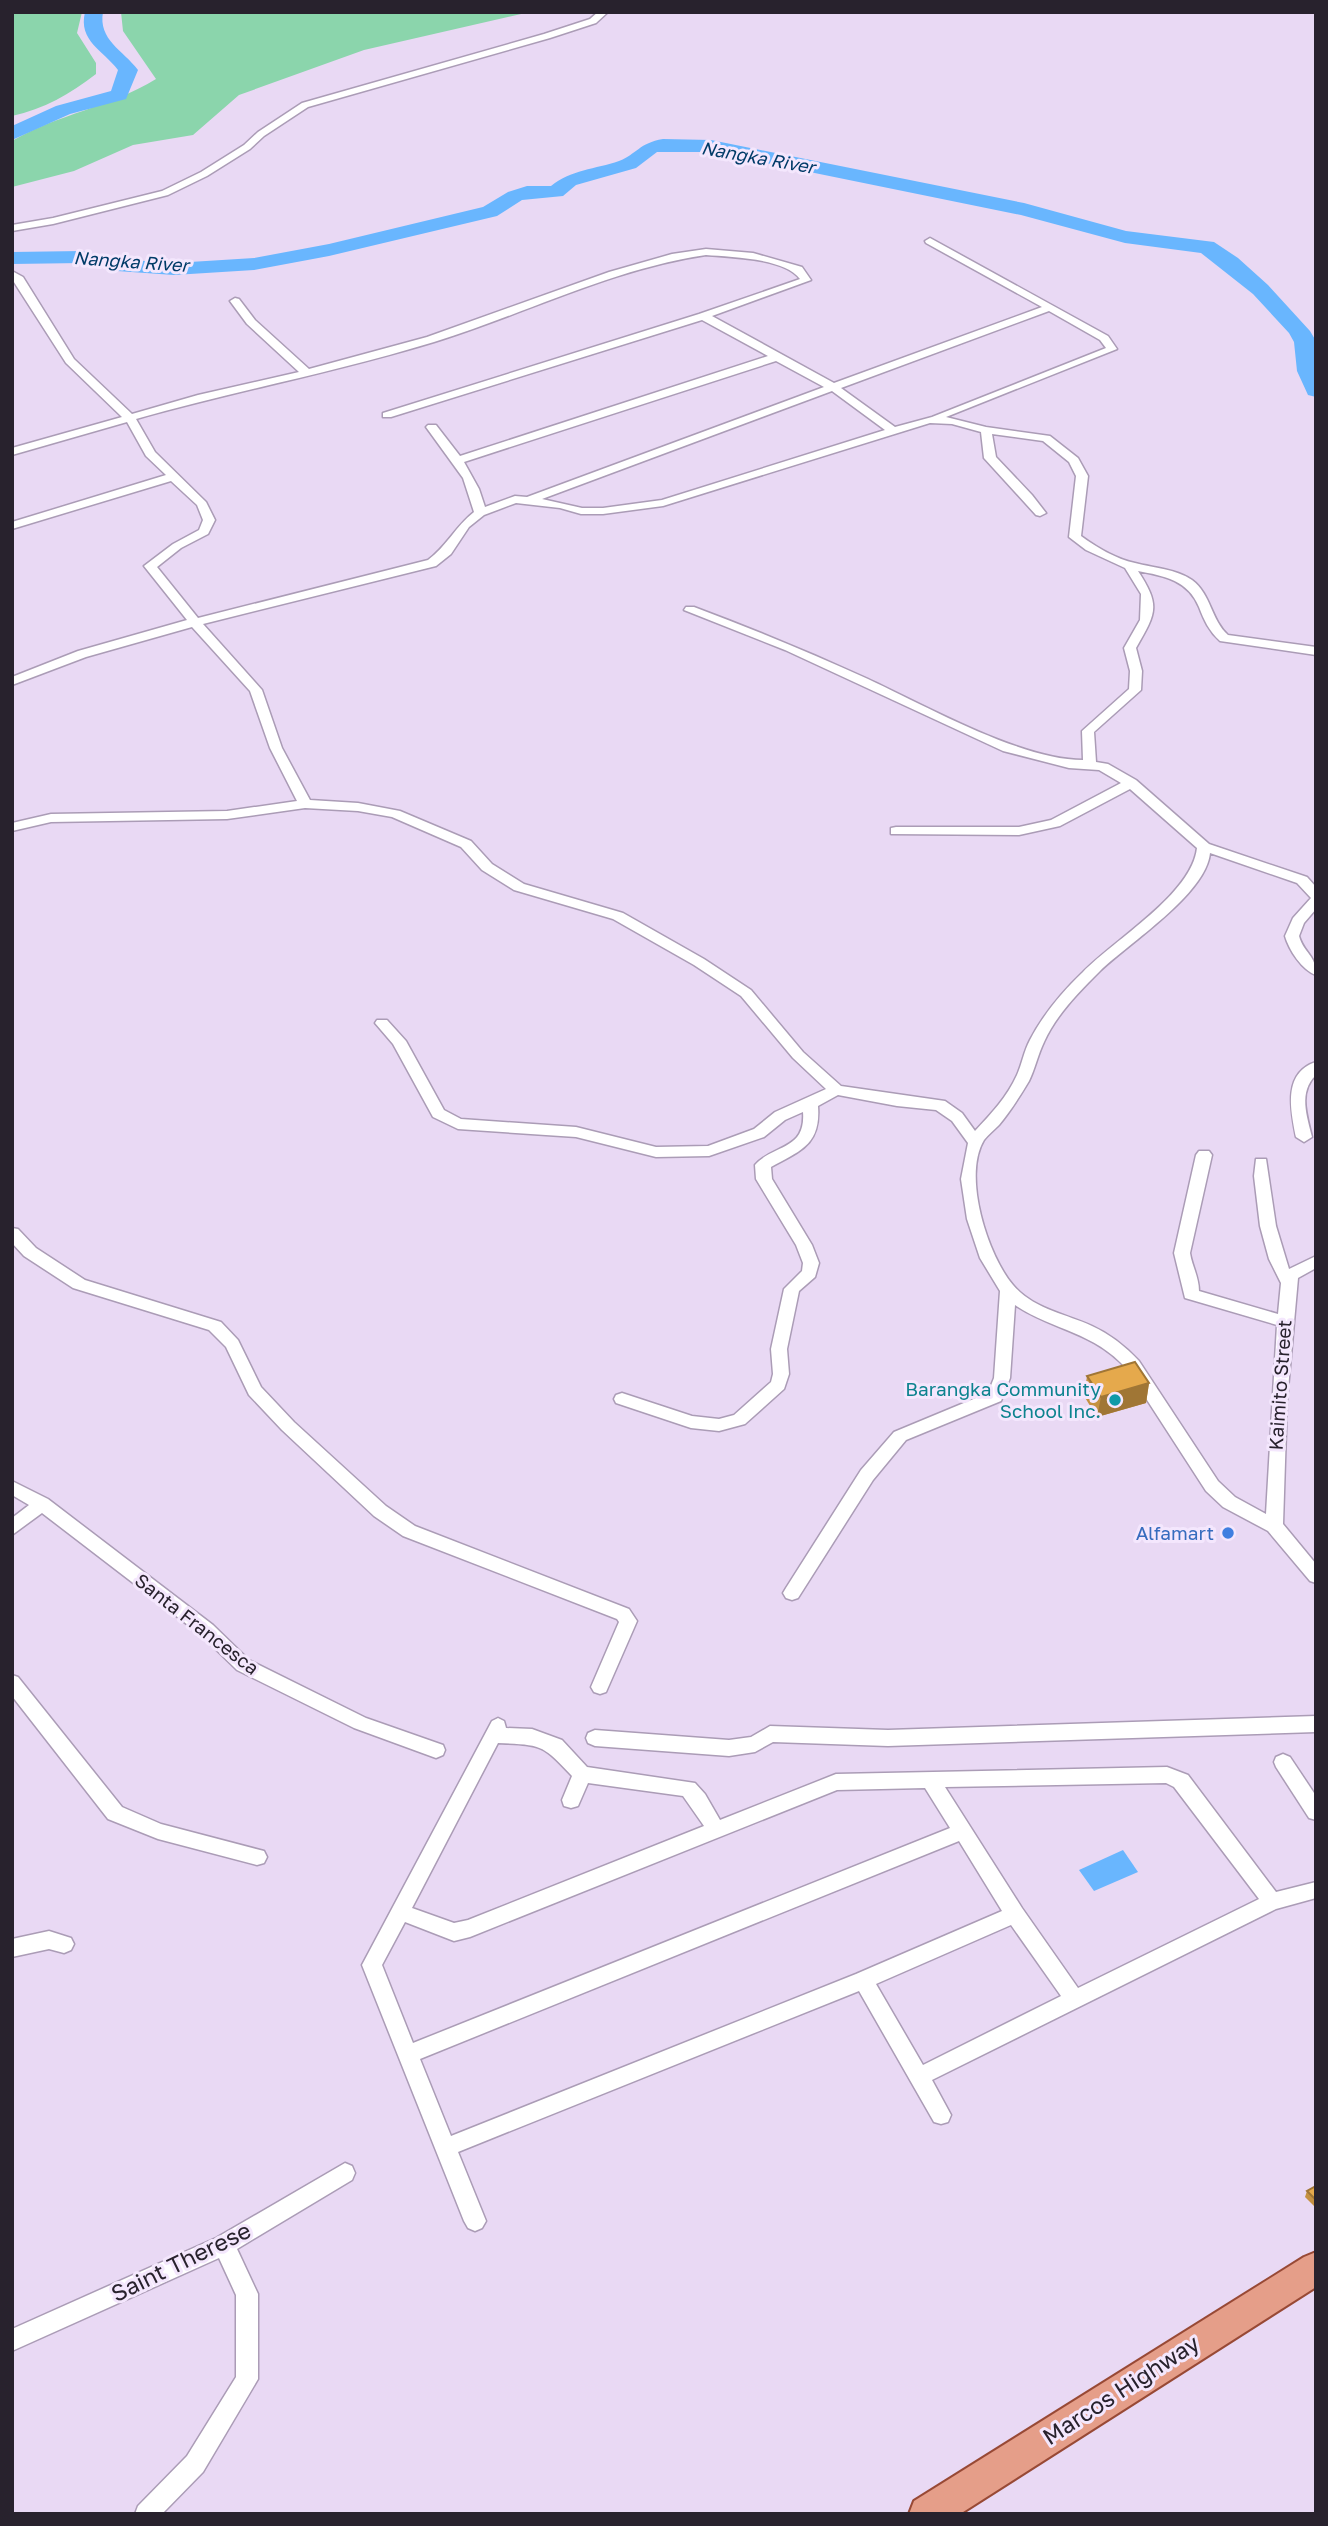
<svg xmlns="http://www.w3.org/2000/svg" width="1328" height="2526" viewBox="0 0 1328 2526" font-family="'Golos Text',sans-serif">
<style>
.green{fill:#8bd5ac}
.water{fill:#69b6fe}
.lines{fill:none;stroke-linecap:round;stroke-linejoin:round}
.river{fill:#69b6fe;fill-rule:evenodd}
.street-casing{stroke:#ab9cb6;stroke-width:3}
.primary-casing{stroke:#984935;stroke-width:4}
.street{fill:#fff;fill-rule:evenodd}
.primary{fill:#e59e89;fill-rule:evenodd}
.wall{fill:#c59141}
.shaded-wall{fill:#a07635}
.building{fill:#e5a94c;stroke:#a07635;stroke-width:2}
.culture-dot{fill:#0f9aa8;stroke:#f4e7fd;stroke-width:2.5}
.shop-dot{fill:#3f7fe0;stroke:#f4e7fd;stroke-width:2.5}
.labels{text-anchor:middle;stroke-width:6;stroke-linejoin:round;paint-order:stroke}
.far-water-label{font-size:18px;font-style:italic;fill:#003b68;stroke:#f4e7fd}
.street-label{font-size:19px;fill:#28222d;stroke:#f4e7fd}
.culture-label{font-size:19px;fill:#0d838f;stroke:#f4e7fd;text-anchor:end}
.shop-label{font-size:19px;fill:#366cbe;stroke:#f4e7fd;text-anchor:end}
.near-street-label{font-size:23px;fill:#28222d;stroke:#f4e7fd}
</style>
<rect width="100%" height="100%" fill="#e9d9f4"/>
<g class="green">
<path d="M12 12H82L77 33 96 63V74C70 94 44 109 12 116Z"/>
<path d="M121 12H530L364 50 239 95 193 135 133 145 74 171 12 187V141C58 114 111 107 156 79L123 31Z"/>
</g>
<polygon class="water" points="1123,1850 1138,1872 1094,1891 1079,1870"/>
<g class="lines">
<g class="river">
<path d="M85 12H103C98 40 123 50 138 70L126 99 70 114 12 140V126L56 106 111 91 118 70C103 50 78 41 85 12Z"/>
<path d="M663 139 711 140 1024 203 1126 231 1214 242 1238 258 1268 285 1310 331 1316 341V397L1308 395 1297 371 1294 342 1289 333 1253 294 1201 253 1125 243 1021 215 711 152H657L636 168 576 185 563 196 522 200 497 216 329 256 254 270 174 275 117 271 82 263 12 264V252L82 251 117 259 174 263 254 258 329 244 483 207 508 192 527 186H551C570 170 596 169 619 161 637 154 639 143 663 139Z"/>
</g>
<defs>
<g id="street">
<polygon points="598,12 608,12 596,23 550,38 308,107 264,136 250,149 207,176 168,195 53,224 12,231 12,225 53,218 162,191 201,172 244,145 258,132 302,103 544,34 590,19"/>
<path d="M930 238 1108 336 1117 349 946 417 986 427 1050 436 1078 458 1088 476 1081 536C1096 547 1116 559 1135 563 1154 568 1176 569 1192 580 1211 594 1211 620 1228 635L1316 647V655L1220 641C1209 631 1204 620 1199 607 1188 580 1164 576 1138 571 1161 606 1156 613 1136 648L1142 671 1141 690 1094 732 1096 762 1108 764 1136 780 1209 844 1307 877 1316 887V909L1304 923 1299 936C1304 954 1316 954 1316 975 1302 970 1289 950 1285 936L1293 918 1311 898 1297 883 1210 853C1206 894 1129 943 1100 971 1079 992 1056 1015 1044 1042 1038 1054 1035 1069 1029 1081 1020 1096 1010 1112 999 1125 994 1130 988 1135 984 1140 962 1176 988 1256 1013 1285 1033 1309 1066 1314 1092 1326 1110 1334 1126 1347 1139 1361L1218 1481 1235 1497 1266 1514 1277 1325 1185 1298 1174 1253 1196 1155 1199 1151H1209L1212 1155 1190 1253C1192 1266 1199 1277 1199 1291L1278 1314 1281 1283 1269 1259 1260 1226 1254 1176 1256 1159H1266L1276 1226 1289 1269 1316 1256V1268L1298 1278 1287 1400 1283 1524 1316 1564V1583L1310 1581 1268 1531 1223 1507 1206 1491 1127 1369C1093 1331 1054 1331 1015 1305L1010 1378 1001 1401 906 1440 873 1480 798 1598 792 1600 786 1598 783 1593 786 1588 861 1470 894 1432 988 1393 994 1378 1000 1291 980 1258 967 1219 961 1179 968 1143 952 1121 936 1110 897 1106 838 1095 818 1106C821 1145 800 1151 771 1167L772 1179 812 1245 819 1263 815 1277 799 1291 787 1349 789 1374 784 1389 745 1424 719 1431 691 1428 616 1403 614 1399 616 1395 622 1393 692 1416 719 1419 734 1415 771 1382 773 1374 771 1349 784 1289 802 1271 803 1263 796 1245 756 1179 755 1165C773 1144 806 1151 803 1112L785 1120 764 1137 709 1156 656 1157 576 1137 458 1129 433 1117 393 1044 375 1023 377 1020H387L406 1041 444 1110 461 1119 576 1127 656 1147 708 1146 754 1129 775 1112 826 1089 793 1058 741 996 694 965 613 919 514 890 482 870 461 847 392 817 358 811 305 808 227 819 51 822 12 831V823L51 814 227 811 297 801 270 748 250 691 192 627 86 657 12 685V677L78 651 187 620 144 566 173 544 199 530 203 520 197 505 171 481 12 529V522L166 475 146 456 127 422 12 455V448L122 417 66 363 12 279V271L23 277 74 359 132 414 198 395 299 372 247 324 230 301 235 298 239 299 255 320 309 369 427 337 609 272 672 254 706 249 753 253 802 267 811 280 712 316 834 383 1042 307 926 243 925 241ZM706 255C730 257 785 258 800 279L699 314 383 413V417H391L702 320 768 356 460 456 436 425H428L426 427 463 478 474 512C455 527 447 546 428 560L198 618 157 567 181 548 208 534 215 520 206 502 155 452 136 419C235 391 336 372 434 342 525 314 611 269 706 255ZM1049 311 1100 340 1106 348 932 417 895 427 841 388ZM776 361 824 387 527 497 515 496 485 507 479 489 464 462ZM832 391 885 430 662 500 603 508H582L542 499ZM930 423 952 424 981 432 984 458 1036 515 1040 516 1046 513 1032 495 996 457 992 434 1043 441 1069 462 1076 476 1069 537 1086 550 1125 568 1141 594 1140 620 1124 648 1130 671 1129 689 1082 731 1083 760C1021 760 926 706 868 679 811 653 753 629 694 607H686L684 610 785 650 1003 751 1069 768 1099 770 1121 783 1051 820 1019 827H896L891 828V834L1019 835 1060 826 1130 789 1197 848C1192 894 1115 939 1083 972 1062 992 1043 1015 1030 1040 1024 1051 1022 1064 1017 1075 1007 1097 991 1114 975 1131L962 1113 945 1101 841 1086 803 1052 751 990 704 959 623 913 524 884 492 864 471 841 400 811 358 803 310 800 282 748 262 690 203 624 436 566 451 554 469 527 484 515 516 503 560 508 581 514H603L663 506Z"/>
<path d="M1316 1062V1075C1298 1092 1307 1116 1312 1137L1304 1142 1296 1137C1291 1111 1282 1073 1316 1062Z"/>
<polygon points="12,1228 18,1229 36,1248 85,1280 221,1322 238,1340 261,1387 294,1422 386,1506 415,1526 629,1609 637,1621 606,1692 600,1694 594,1692 591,1687 619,1622 617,1619 403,1536 374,1516 282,1430 249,1395 226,1347 209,1330 73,1288 24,1256 12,1243"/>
<polygon points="12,1481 48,1499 213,1625 249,1660 366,1718 443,1745 445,1750 443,1755 436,1758 354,1728 237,1670 201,1635 42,1513 12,1535 12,1518 29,1505 12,1495"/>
<polygon points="12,1675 18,1677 122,1807 161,1824 264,1851 267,1857 264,1863 257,1865 158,1839 108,1819 12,1696"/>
<polygon points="1316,1716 1316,1732 888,1746 773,1742 755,1752 729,1756 595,1746 588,1743 586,1738 588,1733 595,1730 729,1740 751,1737 770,1726 888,1730"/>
<path d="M498 1718 504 1721 506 1728 532 1729 562 1740 587 1767 695 1783 705 1794 720 1820 836 1774 1167 1767 1188 1775 1276 1892 1316 1882V1898L1276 1909 932 2080 951 2115 948 2122 941 2124 934 2122 859 1991 458 2152 486 2221 482 2228 475 2231 468 2228 464 2221 362 1965 492 1721ZM498 1743C542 1745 542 1744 572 1776L562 1800 564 1806 571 1808 578 1806 588 1783 683 1796 704 1826 468 1920 454 1923 412 1908ZM1166 1783 1174 1787 1259 1899 1078 1988 1022 1908 945 1787ZM925 1788 950 1828 413 2043 382 1965 405 1922 454 1941 470 1937 837 1790ZM959 1841 1002 1911 856 1974 451 2136 420 2059ZM1011 1925 1061 1996 923 2065 876 1984Z"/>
<polygon points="1283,1754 1290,1757 1316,1796 1316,1820 1309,1818 1276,1767 1274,1762 1276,1757"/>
<polygon points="49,1931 71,1938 74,1944 71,1950 64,1953 49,1949 12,1957 12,1939"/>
<polygon points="345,2163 352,2166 355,2173 352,2180 237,2249 258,2294 258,2379 203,2472 162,2514 135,2514 138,2506 187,2456 236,2377 236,2295 219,2258 12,2351 12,2329 216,2238"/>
</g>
<polygon id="primary" points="1316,2252 1316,2287 960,2514 909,2514 914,2501 1304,2257"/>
</defs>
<use href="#street" class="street-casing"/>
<use href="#primary" class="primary-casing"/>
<use href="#street" class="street"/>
<use href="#primary" class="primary"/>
</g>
<g class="wall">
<polygon points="1087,1376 1149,1383 1146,1403 1097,1417 1084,1396"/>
<polygon points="1316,2186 1316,2208 1305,2197 1307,2191"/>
</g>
<polygon class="shaded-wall" points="1149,1383 1146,1403 1097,1417 1101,1397"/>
<g class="building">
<polygon points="1135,1362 1149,1383 1101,1397 1087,1376"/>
<polygon points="1316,2186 1316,2200 1307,2191"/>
</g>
<circle class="culture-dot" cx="1115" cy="1400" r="7"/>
<circle class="shop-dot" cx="1228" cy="1533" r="7"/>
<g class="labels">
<g class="far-water-label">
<text transform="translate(758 158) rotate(10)" y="6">Nangka River</text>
<text transform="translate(131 262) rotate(4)" y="6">Nangka River</text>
</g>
<g class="street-label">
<text transform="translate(1280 1385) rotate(-86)" y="7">Kaimito Street</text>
<text transform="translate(197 1624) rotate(38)" y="7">Santa Francesca</text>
</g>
<g class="culture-label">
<text x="1101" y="1396">Barangka Community<tspan x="1101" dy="22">School Inc.</tspan></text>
</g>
<g class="shop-label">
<text x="1214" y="1540">Alfamart</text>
</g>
<g class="near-street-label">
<text transform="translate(181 2262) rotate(-26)" y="8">Saint Therese</text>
<text transform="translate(1121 2390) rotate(-33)" y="8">Marcos Highway</text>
</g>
</g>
<rect width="1328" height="2526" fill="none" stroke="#28222d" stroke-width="28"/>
</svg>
